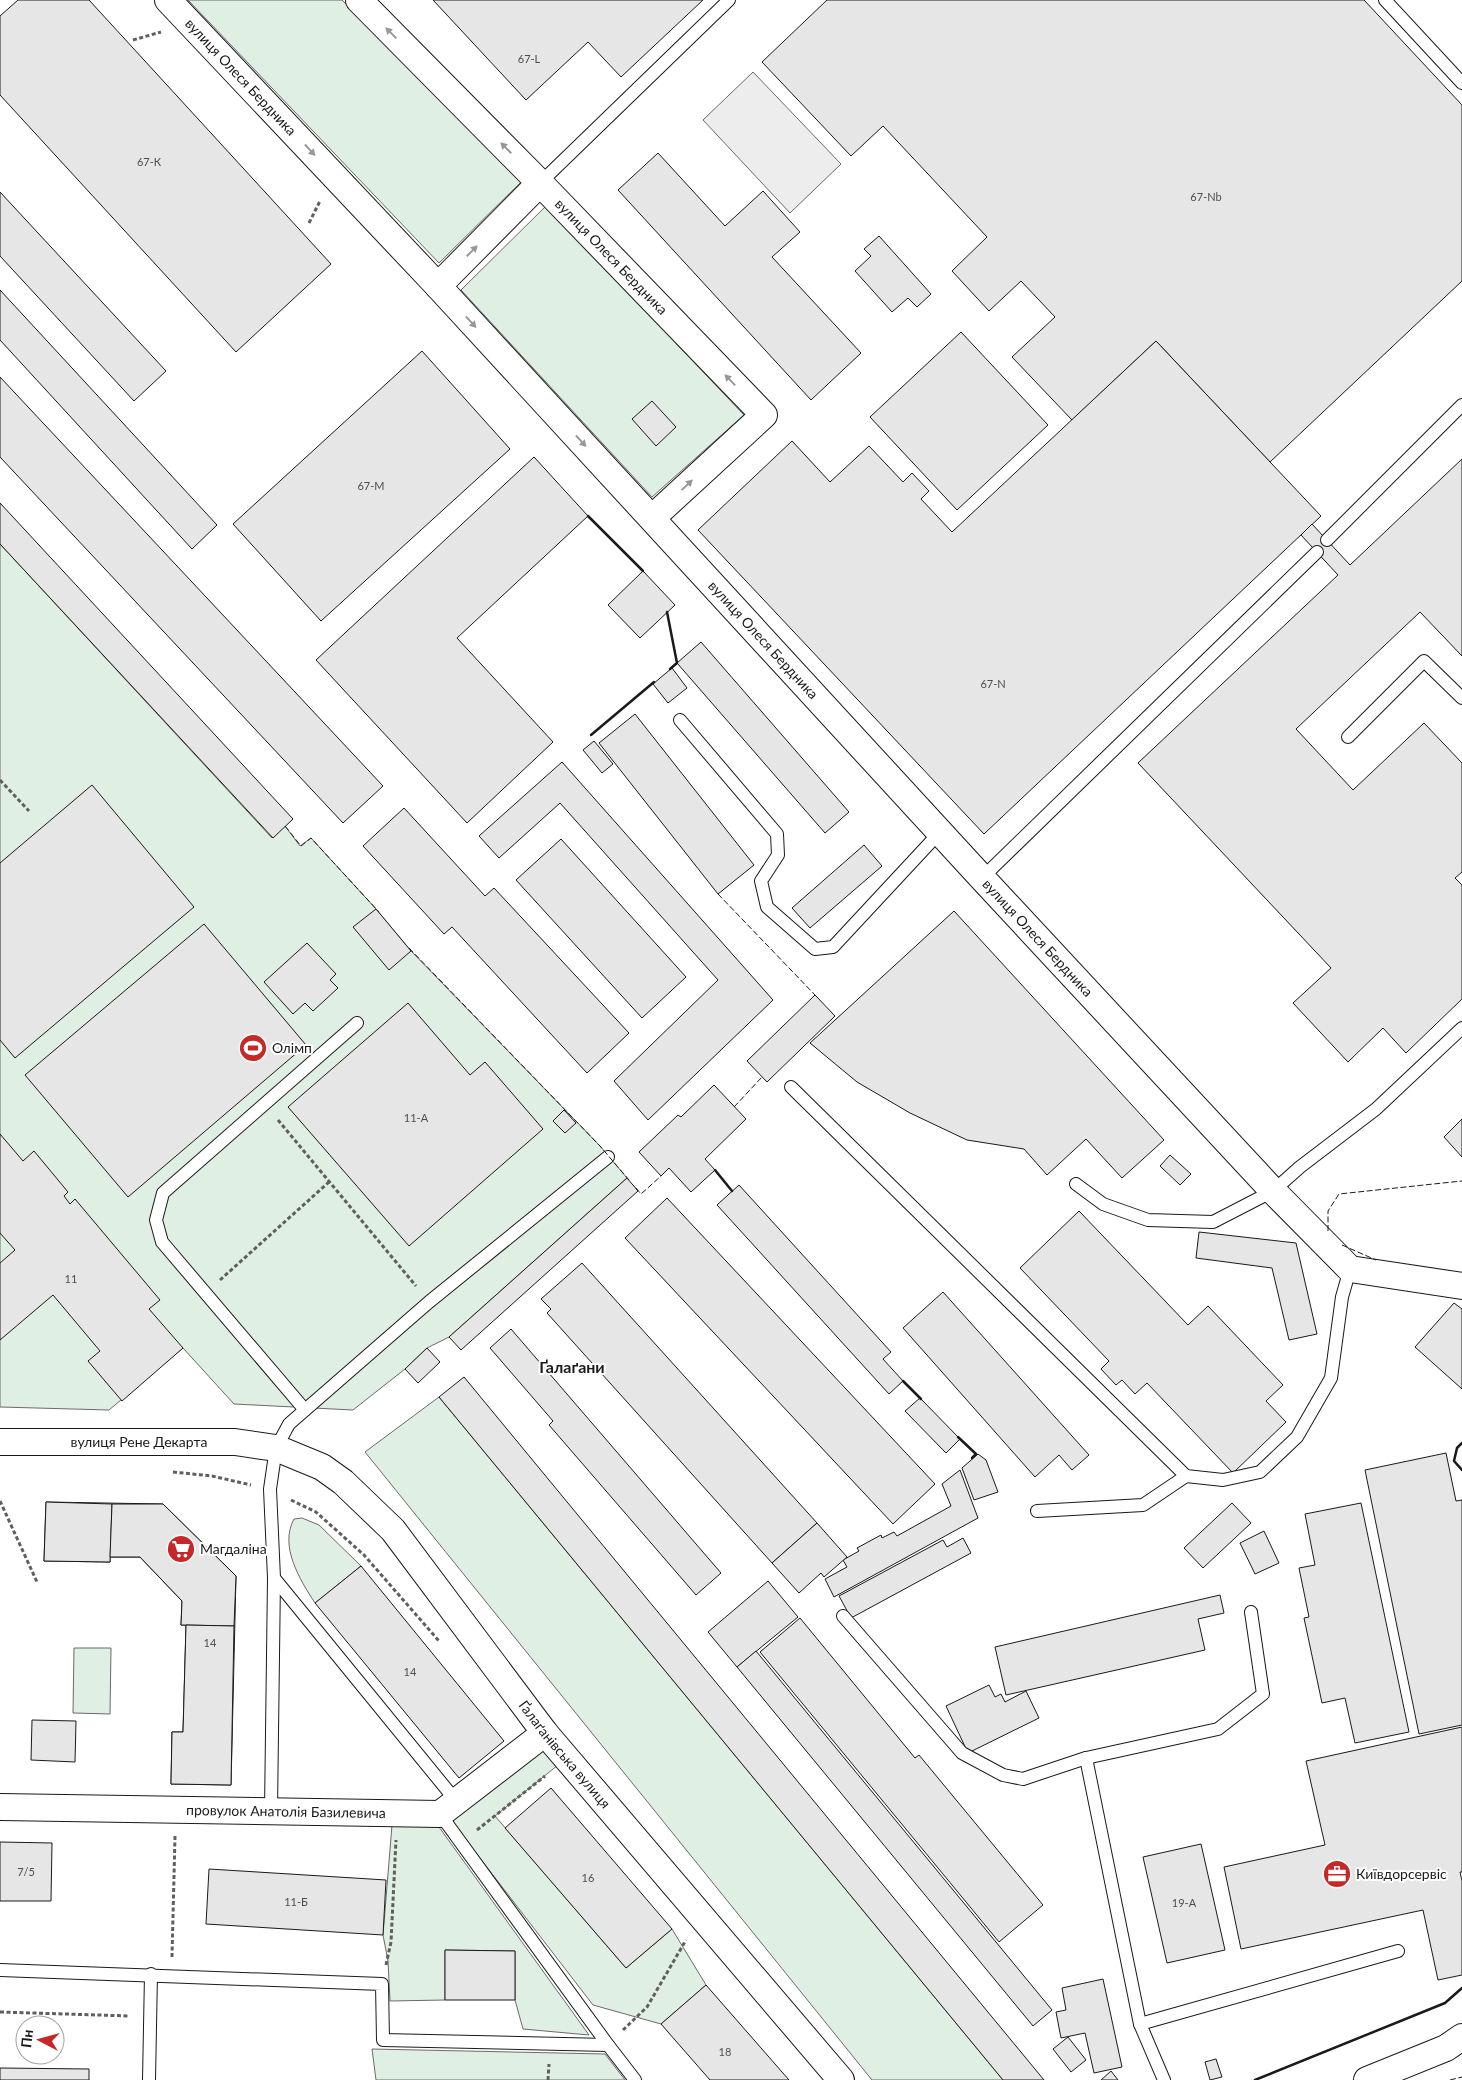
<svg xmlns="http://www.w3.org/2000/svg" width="1462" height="2080" viewBox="0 0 1462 2080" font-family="Lato,sans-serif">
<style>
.green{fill:#e0efe3;stroke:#6a6a6a}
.parking{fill:#ededed;stroke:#6a6a6a}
.building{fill:#e6e6e6;stroke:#1a1a1a}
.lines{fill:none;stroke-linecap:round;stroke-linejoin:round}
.service-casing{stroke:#1a1a1a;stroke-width:14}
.minor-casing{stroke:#1a1a1a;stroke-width:28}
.path{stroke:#5f5f5f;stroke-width:3;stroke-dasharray:4 2.5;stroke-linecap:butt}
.service{stroke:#fff;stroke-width:12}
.minor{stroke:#fff;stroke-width:26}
.fence{stroke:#1a1a1a;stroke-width:1;stroke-dasharray:6 2.5;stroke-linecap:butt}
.wall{stroke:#1a1a1a;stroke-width:2.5}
.oneway{fill:#989898}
.labels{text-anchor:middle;stroke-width:4;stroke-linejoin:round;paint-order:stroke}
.number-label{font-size:11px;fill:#4d4d4d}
.street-label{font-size:14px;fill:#1a1a1a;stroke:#fff}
.poi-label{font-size:14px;fill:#1a1a1a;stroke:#fff;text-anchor:start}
.quarter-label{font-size:16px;font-weight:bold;fill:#1a1a1a;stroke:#fff}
</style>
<rect width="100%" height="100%" fill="#fff"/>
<g class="green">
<polygon points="188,0 342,0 521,182 439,263"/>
<polygon points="546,206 744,415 652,497 461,290"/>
<polygon points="0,544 272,838 285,826 300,846 311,838 376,909 411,951 600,1146 627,1178 449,1337 427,1348 405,1369 353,1410 234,1404 183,1348 109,1410 0,1407"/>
<polygon points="439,1397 1003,2080 872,2080 365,1452"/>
<path d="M302 1518 319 1525 361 1566 315 1603C300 1580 279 1546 294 1519Z"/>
<polygon points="74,1648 111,1648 110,1714 73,1713"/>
<polygon points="543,1748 558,1765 495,1816 626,1968 672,1929 706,1985 661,2024 593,2005 449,1818"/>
<polygon points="392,1825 439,1827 589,2035 523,2029 515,2000 515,1951 445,1950 445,2000 390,2001 388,1961 383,1935"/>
<polygon points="372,2049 605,2054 625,2080 376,2080"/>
</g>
<polygon class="parking" points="753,72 841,164 790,213 703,120"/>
<g class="building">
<polygon points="18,0 89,0 331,264 236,352 0,95 0,16"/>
<polygon points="433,0 703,0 621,77 588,42 526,100"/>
<polygon points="827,0 1364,0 1462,105 1462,281 1270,462 1156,341 1072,420 1012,357 1055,317 1021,281 989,311 952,271 987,237 883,126 851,156 762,62"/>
<polygon points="658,153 725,226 763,191 800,232 772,257 861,353 811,400 618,190"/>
<polygon points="0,192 166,371 134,401 0,256"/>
<polygon points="879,236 931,294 917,307 908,298 892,312 855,271 871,256 864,249"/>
<polygon points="0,290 217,525 192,549 0,340"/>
<polygon points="961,332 1048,425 957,510 870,417"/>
<polygon points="1156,341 1321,516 984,834 698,530 792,441 830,482 869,446 903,482 912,473 929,491 921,499 952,532"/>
<polygon points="422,351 510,449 321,621 233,524"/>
<polygon points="0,377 383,786 343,823 0,457"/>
<polygon points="652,401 676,427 656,446 632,419"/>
<polygon points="534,457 588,516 457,638 553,742 467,823 316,660"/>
<polygon points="1462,459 1462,656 1420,612 1296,729 1353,790 1424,723 1462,763 1462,872 1455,878 1462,885 1462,999 1406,1053 1383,1028 1348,1062 1293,1003 1331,968 1138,763 1338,575 1301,535 1312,524 1350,565"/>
<polygon points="0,503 293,819 273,838 0,544"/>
<polygon points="643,571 675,605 640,638 608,605"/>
<polygon points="701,642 849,812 825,833 677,663"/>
<polygon points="672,668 687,688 668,703 653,684"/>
<polygon points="635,714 754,865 718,894 599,743"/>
<polygon points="594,741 613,764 602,773 583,750"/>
<polygon points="562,762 773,1000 648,1120 614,1081 718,980 560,803 499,858 479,836"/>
<polygon points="92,785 194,907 15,1058 0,1040 0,863"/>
<polygon points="404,808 485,896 494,888 629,1033 587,1073 452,927 444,934 363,846"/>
<polygon points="561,839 686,977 642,1018 516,880"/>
<polygon points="864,845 882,866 810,928 792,908"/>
<polygon points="376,909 411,951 389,970 353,927"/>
<polygon points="954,911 1164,1140 1122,1178 1086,1139 1047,1175 1024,1149 967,1140 910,1113 857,1082 810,1043"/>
<polygon points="204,924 306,1045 128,1197 25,1075"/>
<polygon points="307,943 336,974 330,980 338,988 313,1011 305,1003 293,1014 264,982"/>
<polygon points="815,995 835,1016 767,1082 747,1061"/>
<polygon points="408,1003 470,1075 485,1062 543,1129 409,1246 288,1107"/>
<polygon points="714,1085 746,1119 705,1159 715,1170 691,1192 669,1168 661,1176 639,1152 678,1115 681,1117"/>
<polygon points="564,1110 576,1123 565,1133 553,1121"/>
<polygon points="1462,1119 1462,1157 1444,1137"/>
<polygon points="0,1134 23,1161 34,1151 68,1192 64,1196 70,1204 75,1199 160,1300 149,1309 183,1348 122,1401 88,1361 100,1351 53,1295 0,1340 0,1263 15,1250 0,1233"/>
<polygon points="1170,1155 1191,1174 1180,1185 1160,1166"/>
<polygon points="627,1178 638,1191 461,1350 449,1337"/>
<polygon points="739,1185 891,1352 883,1359 903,1381 889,1394 717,1205"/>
<polygon points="667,1198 935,1484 893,1524 625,1238"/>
<polygon points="1079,1211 1188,1325 1208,1306 1283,1385 1266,1401 1286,1422 1233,1473 1147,1383 1135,1394 1122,1380 1116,1385 1101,1369 1109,1361 1020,1268"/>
<polygon points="1199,1232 1296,1243 1317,1334 1289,1340 1272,1268 1196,1258"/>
<polygon points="582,1263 817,1523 772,1563 547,1313 551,1309 541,1299"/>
<polygon points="943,1292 1089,1455 1072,1470 1059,1455 1035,1477 903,1328"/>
<polygon points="1454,1303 1462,1309 1462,1389 1415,1347"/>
<polygon points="511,1329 721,1573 696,1595 549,1425 553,1421 490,1348"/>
<polygon points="427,1348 440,1362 418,1383 405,1369"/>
<polygon points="464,1377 1044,2080 1003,2080 439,1397"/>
<polygon points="920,1398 960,1439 946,1453 905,1411"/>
<polygon points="1446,1453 1456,1501 1462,1500 1462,1725 1419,1734 1365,1470"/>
<polygon points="978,1454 986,1460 998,1492 974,1500 962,1468"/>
<polygon points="960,1470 978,1518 834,1597 825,1579 847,1567 843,1560 859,1551 857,1548 881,1535 882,1538 894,1532 897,1536 951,1506 942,1484"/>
<polygon points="46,1502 163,1504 236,1576 231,1785 171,1784 172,1732 183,1732 186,1625 181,1625 182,1601 140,1557 110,1557 110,1562 44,1561"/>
<polygon points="46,1502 112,1504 110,1562 44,1561"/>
<polygon points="1232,1503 1251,1523 1203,1568 1184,1548"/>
<polygon points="1361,1503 1409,1732 1355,1743 1345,1698 1322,1703 1304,1618 1309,1617 1299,1568 1315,1565 1305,1514"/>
<polygon points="112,1504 163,1504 236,1576 234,1626 181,1625 182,1601 140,1557 110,1557"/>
<polygon points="817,1523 847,1557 824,1577 821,1573 799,1593 772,1563"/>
<polygon points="1264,1531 1279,1563 1255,1574 1240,1543"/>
<polygon points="963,1538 971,1553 851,1618 839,1596 943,1540 947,1547"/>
<polygon points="361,1566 504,1741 459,1778 315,1603"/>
<polygon points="768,1581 798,1617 737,1667 708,1632"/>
<polygon points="1220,1595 1224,1613 1198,1619 1205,1650 1006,1695 995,1647"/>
<polygon points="800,1618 915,1758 919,1755 1043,1905 999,1942 760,1652"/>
<polygon points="186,1625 234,1626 231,1785 171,1784 172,1732 183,1732"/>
<polygon points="756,1651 1052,2010 1033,2026 737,1667"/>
<polygon points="989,1685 995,1697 1001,1694 1005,1702 1026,1691 1039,1718 968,1753 946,1706"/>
<polygon points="32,1720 76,1721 75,1762 31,1760"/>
<polygon points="1462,1727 1462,1872 1460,1872 1462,1881 1462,1975 1438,1980 1423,1910 1241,1949 1224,1867 1325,1845 1306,1761"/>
<polygon points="551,1788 672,1929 626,1968 505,1828"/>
<polygon points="0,1842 52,1843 51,1901 0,1901"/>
<polygon points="1201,1844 1225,1950 1167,1963 1143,1857"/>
<polygon points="209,1869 386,1880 383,1935 206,1924"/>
<polygon points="445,1950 515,1951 515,2000 445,2000"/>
<polygon points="1103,1979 1122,2067 1094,2073 1085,2033 1061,2038 1056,2012 1066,2010 1062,1988"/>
<polygon points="706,1985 789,2080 710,2080 661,2024"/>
<polygon points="1068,2037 1086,2060 1071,2072 1053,2049"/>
<polygon points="1216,2059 1222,2077 1210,2080 1205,2062"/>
<polygon points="0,2068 89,2069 89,2080 0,2080"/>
<polygon points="1111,2071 1118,2080 1101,2080"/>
</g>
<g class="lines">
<defs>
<g id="service">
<polyline points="1385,0 1462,83"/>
<polyline points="540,183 729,0"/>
<polyline points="1327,540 1462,405"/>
<polyline points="680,720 777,834 778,855 761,881 767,907 815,949 833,947 940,832"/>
<polyline points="1348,737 1424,661 1462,698"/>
<polyline points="982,878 1317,552"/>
<polyline points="791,1087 1186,1476 1223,1480 1260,1472 1297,1437 1331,1378 1342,1297 1350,1269"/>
<polyline points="1076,1184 1103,1204 1148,1220 1213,1222 1273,1191 1300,1167 1376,1109 1462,1028"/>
<polyline points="305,1410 162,1242 156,1220 163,1193 357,1023"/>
<polyline points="1037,1511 1143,1505 1186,1476"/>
<polyline points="843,1616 962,1753 1003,1775 1023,1779 1086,1758 1218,1729 1263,1694 1251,1612"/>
<polyline points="1086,1758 1140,2024 1398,1951"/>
<polyline points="457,1802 274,1578 270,1489 276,1448 289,1424 305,1410 429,1302 608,1157"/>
<polyline points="271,1811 274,1578"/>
<polyline points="440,1814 608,2045"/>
<polyline points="0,1970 382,1984 383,2040 608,2045 635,2080"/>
<polyline points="1140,2024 1164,2080"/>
<polyline points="149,2080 151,1974"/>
</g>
<g id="minor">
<path id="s1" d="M168 0 438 286 982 878 1273 1191 1350 1269 1462 1286"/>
<path id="s2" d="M359 0 540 183 764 415 652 518"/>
<polyline points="438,286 540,183"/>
<path id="s3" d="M0 1442H235L276 1448 322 1467 343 1482 393 1530 545 1733 841 2080"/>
<path id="s4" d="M0 1807 440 1814 545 1733"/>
<polyline points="1367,2080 1446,2048 1462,2037"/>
</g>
</defs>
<use href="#service" class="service-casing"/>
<use href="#minor" class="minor-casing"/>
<g class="path">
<polyline points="133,40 161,32"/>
<polyline points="309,223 320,201"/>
<polyline points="0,780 29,811"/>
<polyline points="278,1120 416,1286"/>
<polyline points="220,1280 329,1182"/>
<polyline points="173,1472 212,1476 251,1485"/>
<polyline points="291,1500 316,1512 364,1555 439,1641"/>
<polyline points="0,1501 37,1582"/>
<polyline points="477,1830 545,1776"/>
<polyline points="172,1957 175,1836"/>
<polyline points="386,1965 391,1942 396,1840"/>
<polyline points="0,2012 130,2016"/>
<polyline points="623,2030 647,2007 686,1940"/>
<polyline points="548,2080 549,2064"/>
</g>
<use href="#service" class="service"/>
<use href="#minor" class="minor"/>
<g class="fence">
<polyline points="285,826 301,846 311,838 379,912"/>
<polyline points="718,894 815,995"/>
<polyline points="409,948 600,1146 629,1180"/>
<polyline points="734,1107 762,1077"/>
<polyline points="636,1188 641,1194 661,1176"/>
<polyline points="1328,1231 1328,1211 1339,1194 1462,1181"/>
<polyline points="1342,1245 1376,1260"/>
<polyline points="1450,2080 1462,2077"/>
</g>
<g class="wall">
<polyline points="588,516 643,571"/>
<polyline points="667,612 677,663 670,669"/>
<polyline points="591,735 654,682"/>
<polyline points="715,1170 732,1191"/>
<polyline points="903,1381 921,1399"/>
<polyline points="958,1437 976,1454 972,1458"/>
<polyline points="1462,1443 1457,1448 1454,1461 1462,1470"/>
<polyline points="1255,2080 1445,2003 1462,1988"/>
</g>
</g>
<defs><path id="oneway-solid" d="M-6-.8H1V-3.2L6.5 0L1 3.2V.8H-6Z" transform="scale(1.25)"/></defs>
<g class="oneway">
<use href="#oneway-solid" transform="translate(391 33) rotate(-135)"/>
<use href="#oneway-solid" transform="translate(506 148) rotate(-135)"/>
<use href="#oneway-solid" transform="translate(310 150) rotate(47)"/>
<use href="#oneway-solid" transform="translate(472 251) rotate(-45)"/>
<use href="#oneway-solid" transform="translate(471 322) rotate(47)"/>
<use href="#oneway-solid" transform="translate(730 380) rotate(-134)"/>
<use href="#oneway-solid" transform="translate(581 441) rotate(47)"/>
<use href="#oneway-solid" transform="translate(687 485) rotate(-43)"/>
</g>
<defs>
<symbol id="stadium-disc" viewBox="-11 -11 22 22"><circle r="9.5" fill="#c62828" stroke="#fff"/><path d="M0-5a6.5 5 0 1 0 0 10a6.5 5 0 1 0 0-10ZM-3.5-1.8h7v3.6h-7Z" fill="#fff"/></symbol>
<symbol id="supermarket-disc" viewBox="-11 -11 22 22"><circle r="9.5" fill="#c62828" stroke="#fff"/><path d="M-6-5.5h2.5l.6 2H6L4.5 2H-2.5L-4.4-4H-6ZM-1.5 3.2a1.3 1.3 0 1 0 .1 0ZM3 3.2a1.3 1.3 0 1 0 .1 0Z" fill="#fff"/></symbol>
<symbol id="office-disc" viewBox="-11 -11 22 22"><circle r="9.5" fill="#c62828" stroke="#fff"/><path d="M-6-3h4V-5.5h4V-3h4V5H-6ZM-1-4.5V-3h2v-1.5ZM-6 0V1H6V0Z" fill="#fff"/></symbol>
</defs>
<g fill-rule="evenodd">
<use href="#stadium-disc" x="237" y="1032" width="32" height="32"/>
<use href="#supermarket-disc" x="165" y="1533" width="32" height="32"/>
<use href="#office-disc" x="1321" y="1858" width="32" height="32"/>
</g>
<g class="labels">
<g class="number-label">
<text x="529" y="63">67-L</text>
<text x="149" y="166">67-К</text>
<text x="1206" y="201">67-Nb</text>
<text x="371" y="490">67-М</text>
<text x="993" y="688">67-N</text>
<text x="416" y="1122">11-А</text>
<text x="71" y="1283">11</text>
<text x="210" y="1647">14</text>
<text x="410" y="1676">14</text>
<text x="26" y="1876">7/5</text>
<text x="588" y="1882">16</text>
<text x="296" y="1906">11-Б</text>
<text x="1184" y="1907">19-А</text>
<text x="725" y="2056">18</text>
</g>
<g class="street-label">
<text dy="5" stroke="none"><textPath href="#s1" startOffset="106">вулиця Олеся Бердника</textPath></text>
<text dy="5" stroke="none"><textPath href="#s2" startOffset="360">вулиця Олеся Бердника</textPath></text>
<text dy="5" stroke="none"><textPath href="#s1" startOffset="874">вулиця Олеся Бердника</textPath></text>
<text dy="5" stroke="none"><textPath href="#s1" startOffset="1279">вулиця Олеся Бердника</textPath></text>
<text dy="5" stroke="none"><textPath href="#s3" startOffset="139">вулиця Рене Декарта</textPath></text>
<text dy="5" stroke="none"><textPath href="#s3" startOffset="704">Ґалаґанівська вулиця</textPath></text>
<text dy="5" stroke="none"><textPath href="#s4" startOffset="286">провулок Анатолія Базилевича</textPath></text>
</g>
<g class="poi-label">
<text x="272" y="1053">Олімп</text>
<text x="200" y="1554">Магдаліна</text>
<text x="1356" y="1879">Київдорсервіс</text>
</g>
<g class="quarter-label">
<text x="572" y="1373">Ґалаґани</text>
</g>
</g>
<g transform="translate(40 2040) rotate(276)"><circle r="24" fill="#ffffff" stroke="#a3a3a3"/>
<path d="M0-4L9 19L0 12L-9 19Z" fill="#c62828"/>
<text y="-8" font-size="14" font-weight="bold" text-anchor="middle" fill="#1a1a1a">Пн</text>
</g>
</svg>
